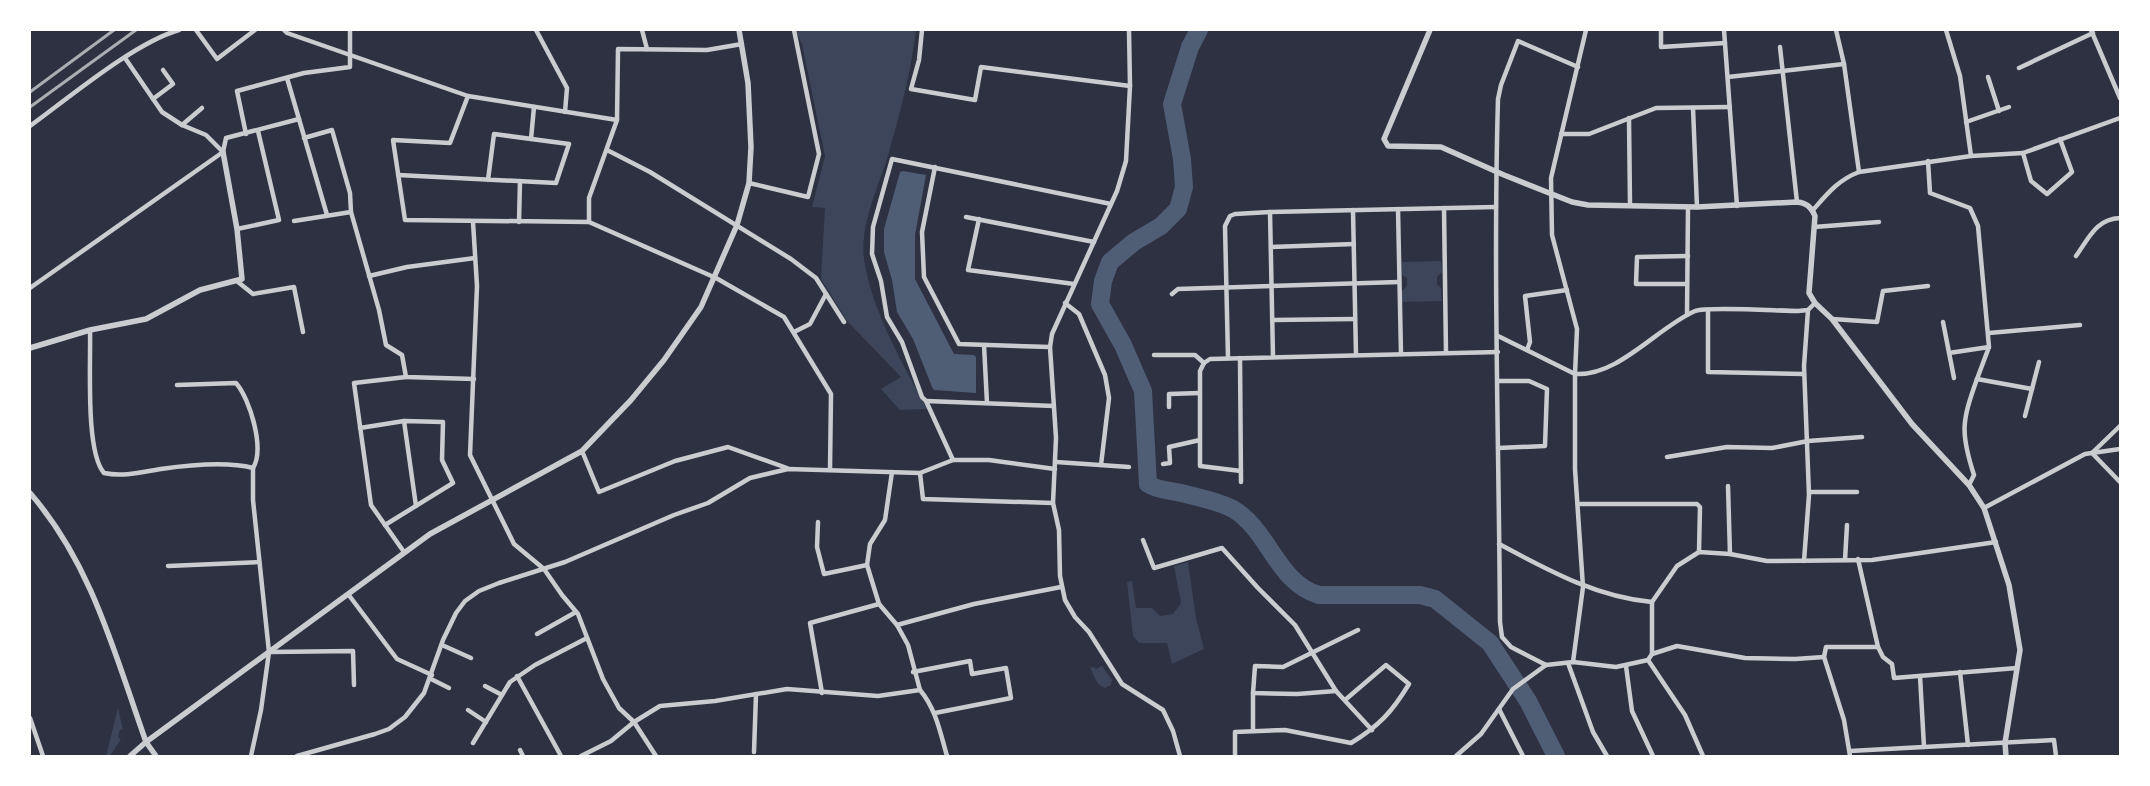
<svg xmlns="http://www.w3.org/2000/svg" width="2150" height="786" viewBox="0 0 2150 786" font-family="'DejaVu Sans',sans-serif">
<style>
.green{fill:#3c4559}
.water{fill:#4f5d75}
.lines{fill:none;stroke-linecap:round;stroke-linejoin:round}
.river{stroke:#4f5d75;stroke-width:18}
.minor{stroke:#caccd0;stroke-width:4.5}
.tertiary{stroke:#caccd0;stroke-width:5.5}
.rail{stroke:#abadb3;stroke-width:3}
</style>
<rect width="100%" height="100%" fill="#2d3142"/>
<g class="green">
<path d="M795 30H916C911 74 899 117 887 159 877 190 860 226 864 259 872 312 902 362 927 409L900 410 881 389 901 377 847 321 821 279 825 208 812 207 825 156 802 44Z"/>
<polygon points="1441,261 1442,272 1437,277 1437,284 1441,288 1442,301 1402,302 1402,291 1407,286 1407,278 1402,275 1402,262"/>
<polygon points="1188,562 1196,618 1204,649 1172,664 1167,643 1139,643 1133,636 1127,582 1132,581 1136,608 1152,608 1160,616 1173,614 1181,603 1174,566"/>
<polygon points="1102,666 1112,680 1111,685 1105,688 1098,684 1090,668 1094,667 1096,669"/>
<polygon points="118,708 123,730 120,729 118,738 121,739 110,756 106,756"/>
</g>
<polygon class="water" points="903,171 926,175 915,235 915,279 954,354 974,355 976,357 976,393 934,390 932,387 913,339 897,312 892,280 884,252 884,229 900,172"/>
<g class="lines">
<path class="river" d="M1199 30 1190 47 1172 104 1182 159 1184 187 1178 209 1161 226 1134 242 1110 262 1103 281 1100 304 1123 345 1143 391 1148 484C1159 491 1170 490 1181 493 1198 497 1218 501 1233 509 1269 530 1277 583 1319 595H1420L1435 599 1490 643 1528 701 1556 756"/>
<g class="minor">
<polyline points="196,30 217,59 255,30"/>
<polyline points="284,30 287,33 468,96 617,120"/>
<polyline points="536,30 567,88 565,112"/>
<polyline points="642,30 647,49"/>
<polyline points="922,30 919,60 911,89 975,100 981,67 1130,86"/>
<polyline points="1129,30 1130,86 1126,161 1117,191 1052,334 1050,347 1056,438 1053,503 1059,530 1060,576 1065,600 1075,617 1089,632 1122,684 1163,710 1173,731 1180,756"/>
<polyline points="1661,30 1661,47 1725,43"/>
<polyline points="1724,30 1737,206"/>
<polyline points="1836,30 1844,64 1859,172"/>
<polyline points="1946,30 1960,76 1971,156"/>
<polyline points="2091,30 2120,98"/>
<polyline points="1780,47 1797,202"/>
<polyline points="125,58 162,112 182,125 206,135 223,152"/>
<path d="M1578 67 1518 41 1501 85 1498 99C1493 273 1499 448 1500 622L1502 637 1511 647 1546 665 1573 662 1616 667 1648 660 1652 654 1677 646 1745 658 1795 659 1824 657"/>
<polyline points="2019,68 2093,33"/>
<polyline points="1728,77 1844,64"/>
<polyline points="1988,77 1999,111"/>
<polyline points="287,78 327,215"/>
<polyline points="468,96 450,143 393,140 405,220 589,222 716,278 784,317 831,394 830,469"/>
<polyline points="153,99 173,84 163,70"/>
<polyline points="1693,108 1697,207"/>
<polyline points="1629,118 1630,205"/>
<polyline points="1966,122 2009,107"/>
<polyline points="182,125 202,108"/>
<path d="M30 126C70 97 134 43 179 30"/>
<polyline points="246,134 237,91 304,73 350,67 350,30"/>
<polyline points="1561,134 1589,134 1656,108 1730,107"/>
<polyline points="304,138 332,130 350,193 351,212 379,310 386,345 402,355 406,377 474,379"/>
<polyline points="531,139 534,107"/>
<polyline points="607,150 650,172 791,259 816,278 844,322"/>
<polyline points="2023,153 2031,181 2047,194 2072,172 2060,139"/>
<polyline points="1928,161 1930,193 1970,208 1978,226 1989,347 1977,379"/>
<polyline points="935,167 922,232 924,277 959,344 1050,347"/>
<polyline points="398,175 556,183 569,144 494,134 488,180"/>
<polyline points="749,183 808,197 819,154 794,30"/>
<polyline points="1444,208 1446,353"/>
<polyline points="1398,209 1401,354"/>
<polyline points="1353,210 1356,355"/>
<path d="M1813 210C1827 194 1838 180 1859 172L1971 156 2023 153 2120 118"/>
<polyline points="1270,212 1273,357"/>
<polyline points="966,217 1094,242"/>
<polyline points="979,219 968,270 1074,284"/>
<polyline points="294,221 351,212"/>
<polyline points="473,222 477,286 470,455 514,544 544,569 562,595 578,614 603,679 619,708 634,722 656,756"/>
<polyline points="519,222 520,181"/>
<polyline points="589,222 589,198 617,120 618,49 707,50 742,44"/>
<polyline points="1814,227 1879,222"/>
<polyline points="237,229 279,220 258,131"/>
<polyline points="1271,247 1354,244"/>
<path d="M2076 256C2089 238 2096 219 2120 218"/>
<polyline points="369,276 407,267 475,258"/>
<polyline points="238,282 253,294 294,287 303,332"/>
<polyline points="1687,284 1636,284 1637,257 1688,256"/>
<polyline points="30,288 223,152 226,138 299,119"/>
<polyline points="1172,294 1178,289 1399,282"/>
<polyline points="1065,303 1079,314 1105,375 1109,398 1101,465"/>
<polyline points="1708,310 1708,372 1804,374"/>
<polyline points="1687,315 1688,207"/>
<polyline points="1832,319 1877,322 1883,291 1928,286"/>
<polyline points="1272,320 1355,319"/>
<polyline points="1943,322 1954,378"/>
<path d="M90 330C91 362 85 451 104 473 123 477 142 472 161 469 189 465 226 461 253 468V500L269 652 261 710 251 756"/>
<polyline points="794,332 810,324 826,294"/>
<polyline points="1989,333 2080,325"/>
<path d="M1498 336 1575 374C1618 377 1658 327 1695 311 1707 306 1780 311 1798 311L1808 310 1815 303"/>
<polyline points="984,345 987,403"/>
<polyline points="1527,350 1530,342 1525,296 1567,290"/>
<polyline points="1949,353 1989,347"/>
<polyline points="1154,355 1195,355 1204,363"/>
<polyline points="1228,358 1225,226 1230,216 1235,214 1270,212 1495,207"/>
<polyline points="1240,358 1241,482"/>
<polyline points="1498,381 1529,381 1547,389 1545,446 1498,448"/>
<path d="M177 385 236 383C250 399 265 449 253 468"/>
<polyline points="926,401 1054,406"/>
<polyline points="1169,407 1169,394 1200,393"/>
<polyline points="2025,416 2039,362"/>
<polyline points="404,421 416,506"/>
<polyline points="360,428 404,421 443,422 442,460 453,483 385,525"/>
<polyline points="1200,440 1200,466 1241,471"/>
<polyline points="582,451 599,492 675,461 728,447 787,468"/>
<polyline points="2093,452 2120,426"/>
<polyline points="2092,453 2120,482"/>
<polyline points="1667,457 1727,447 1772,448 1808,441 1862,437"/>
<polyline points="953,460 926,401 922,397 902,342 887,317 881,281 872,254 873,227 892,159 1111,204"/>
<polyline points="1056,462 1129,467"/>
<polyline points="1163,464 1170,463 1169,447 1200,440 1200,371 1204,363 1210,359 1498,352"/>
<polyline points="892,472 885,520 870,544 867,565 879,604 897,625 908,645 920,690"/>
<polyline points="920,473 923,499 1053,503"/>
<path d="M1969 485 1974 475C1960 432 1962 421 1977 379L2032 389"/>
<polyline points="1728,486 1730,554"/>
<polyline points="1809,492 1857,492"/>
<polyline points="1578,504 1697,504 1700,507 1699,552"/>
<polyline points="1984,508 2085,454 2120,449"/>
<polyline points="818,522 817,547 824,574 867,565"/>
<polyline points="1143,540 1154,568 1222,548 1258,588 1295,625 1336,691 1372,730"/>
<path d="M1499 544C1548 570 1596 597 1652 602"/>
<polyline points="404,552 371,505 354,383 406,377"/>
<polyline points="1858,559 1878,647"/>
<polyline points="1845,560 1847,525"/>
<polyline points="1804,561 1809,495 1804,366 1808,310"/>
<polyline points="168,566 259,562"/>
<polyline points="348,594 397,659 432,675"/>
<polyline points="897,625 974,604 1061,587"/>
<polyline points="537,634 576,612"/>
<polyline points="442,645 471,658"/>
<polyline points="270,652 353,651 354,685"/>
<polyline points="1652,654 1652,602 1677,566 1699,552 1730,554 1767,561 1872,560 1996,542"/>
<polyline points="1648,660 1685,715 1703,756"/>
<polyline points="1573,662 1583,587 1575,469 1575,374 1577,329 1552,235 1551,178 1586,30"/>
<polyline points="1568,663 1593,732 1607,756"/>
<polyline points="1626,666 1632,711 1653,756"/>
<polyline points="913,672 970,661 972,674 1006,668 1011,698 935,713"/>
<polyline points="1960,672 1968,745"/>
<polyline points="517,676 561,756"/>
<polyline points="1920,676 1924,747"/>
<polyline points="431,679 449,688"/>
<polyline points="485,686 502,695"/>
<polyline points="1336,691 1297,694 1253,693 1255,666 1283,667 1358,630"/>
<polyline points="822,693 810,623 879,604"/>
<polyline points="1499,709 1523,756"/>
<polyline points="468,710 486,722"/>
<polyline points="30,718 43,756"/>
<polyline points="1253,731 1253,693"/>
<polyline points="473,743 510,682 535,665 587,638"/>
<polyline points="520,750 523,756"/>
<polyline points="1850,751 2054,740 2056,756"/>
<polyline points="754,752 756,694"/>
<polyline points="297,756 375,734 389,729 405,717 424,693 443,640 456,613 465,601 479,591 499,583 565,562 674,515 708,503 750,478 788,469 920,473 953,460 989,460 1055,469"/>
<path d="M581 756 611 741 634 722 660 706 715 701 787 689 878 696 920 690C936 709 940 732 947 756"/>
<path d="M1235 756V732L1285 730 1351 743C1379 726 1392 712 1409 684L1386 665 1345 700"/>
<polyline points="1456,756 1481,734 1513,689 1546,665"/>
<polyline points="1850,756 1844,720 1824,657 1826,647 1878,647 1883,657 1892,664 1894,678 2017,668"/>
</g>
<g class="tertiary">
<path d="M1430 30 1384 139 1388 146 1441 147 1504 175 1572 202 1588 205 1697 207 1797 202C1807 203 1811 207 1815 216L1809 293 1815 303 1832 319 1912 424 1969 485 1984 508 2009 585 2020 650 2005 743 2006 756"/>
<polyline points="30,348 90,330 146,319 200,290 242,279 237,229 223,152"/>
<path d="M30 493C92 564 115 655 146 742L156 756"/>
<polyline points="130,756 146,742 430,534 582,451 631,400 664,360 701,307 737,225 749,183 751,147 748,83 739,30"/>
</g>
<g class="rail">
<polyline points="30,92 114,30"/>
<polyline points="30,107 136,30"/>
</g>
</g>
<rect width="2150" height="786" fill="none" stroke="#ffffff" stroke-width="62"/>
</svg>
